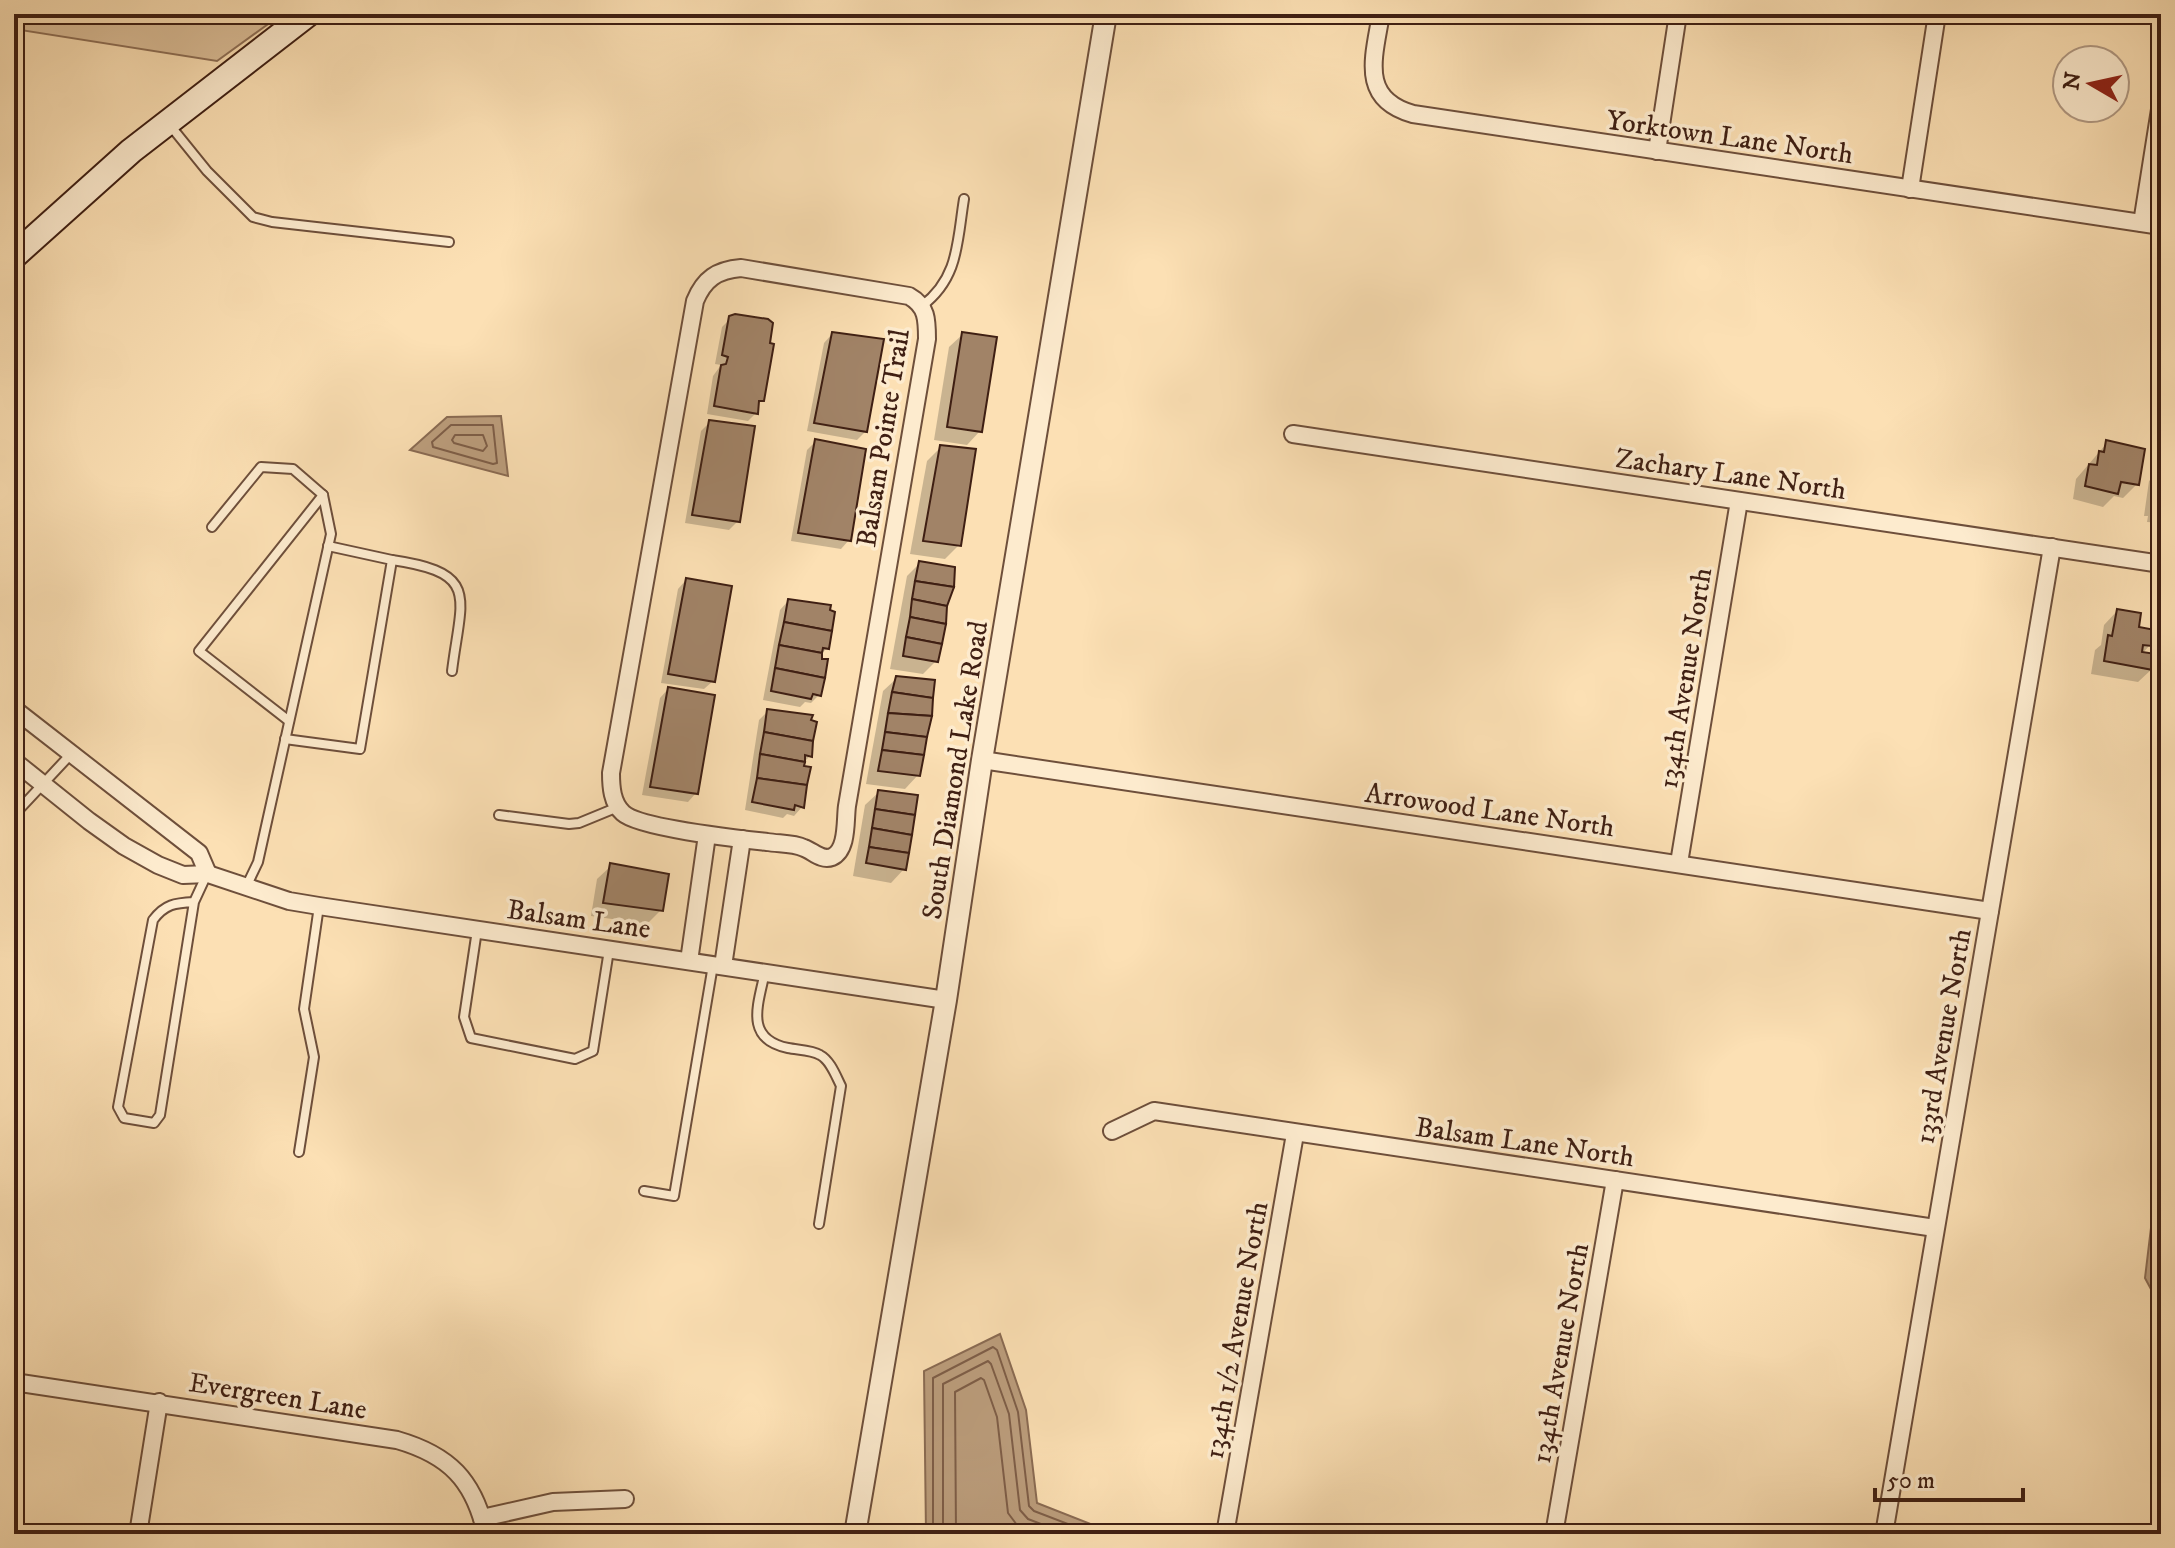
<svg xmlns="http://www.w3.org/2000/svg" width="2175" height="1548" viewBox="0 0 2175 1548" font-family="'IM FELL DW Pica',serif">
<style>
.green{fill:#dcbf99;stroke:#8e6f56;stroke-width:2}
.water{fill:#bc9e7d;stroke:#8a6b53;stroke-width:2}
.shadow{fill:#0003}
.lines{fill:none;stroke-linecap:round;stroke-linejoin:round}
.shore{stroke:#7e5e48;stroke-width:2}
.building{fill:#a18367;stroke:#3f1f13;stroke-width:2}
.service-casing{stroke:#6e4f3b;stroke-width:12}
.minor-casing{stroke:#6e4f3b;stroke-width:20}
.tertiary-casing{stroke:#6e4f3b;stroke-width:24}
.secondary-casing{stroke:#3f1f13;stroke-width:28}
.service{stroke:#fdebce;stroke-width:8}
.minor{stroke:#fdebce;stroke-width:16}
.tertiary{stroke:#fdebce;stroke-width:20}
.secondary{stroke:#fdebce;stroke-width:24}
.labels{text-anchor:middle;stroke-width:7;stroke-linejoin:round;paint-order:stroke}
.street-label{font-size:28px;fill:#3f1f13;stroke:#fdebce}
</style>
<rect width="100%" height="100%" fill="#fce0b4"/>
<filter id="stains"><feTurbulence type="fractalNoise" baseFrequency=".0025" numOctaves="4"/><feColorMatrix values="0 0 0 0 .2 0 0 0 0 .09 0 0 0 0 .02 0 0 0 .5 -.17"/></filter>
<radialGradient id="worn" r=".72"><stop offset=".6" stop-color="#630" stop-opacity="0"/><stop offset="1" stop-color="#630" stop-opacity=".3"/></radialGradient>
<polygon class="green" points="14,14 282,14 217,61 14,29"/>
<g class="water">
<polygon points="501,416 508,476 410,450 447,417"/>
<polygon points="2161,1144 2161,1286 2153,1293 2145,1278"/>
<polygon points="1000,1334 1026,1410 1037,1503 1116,1534 926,1534 924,1371"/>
</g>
<g class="shadow">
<polygon points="731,318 762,400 757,405 756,413 748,421 707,414 713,376 721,365 715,364 722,327"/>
<polygon points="832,334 866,431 857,440 807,431 824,343"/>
<polygon points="963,334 980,431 967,445 934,440 949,347"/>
<polygon points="709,423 738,521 729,530 685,523 701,431"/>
<polygon points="815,442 849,540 841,549 791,541 807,450"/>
<polygon points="2107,443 2137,484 2123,498 2114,496 2103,507 2073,499 2076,479"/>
<polygon points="941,447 959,545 945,559 910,554 927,461"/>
<polygon points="2161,469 2161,523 2147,522 2148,516 2144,516 2149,481"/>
<polygon points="920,563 945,605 936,661 923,674 890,669 907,576"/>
<polygon points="686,580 713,681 704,689 661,683 678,589"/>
<polygon points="788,601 827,648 820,655 819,695 811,703 805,702 800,707 763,700 780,610"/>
<polygon points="2117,611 2150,645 2142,654 2152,669 2138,682 2091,674 2095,650 2101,645 2104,625"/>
<polygon points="897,678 918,775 905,789 866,784 883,691"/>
<polygon points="668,689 696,793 688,802 642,795 660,698"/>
<polygon points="768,711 810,756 802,764 802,807 794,816 787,814 783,818 745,810 759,720"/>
<polygon points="879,792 904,869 891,883 853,876 865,805"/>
<polygon points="611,866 661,910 647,924 591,916 597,879"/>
</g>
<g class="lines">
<g class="shore">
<polygon points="451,425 493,425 497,463 493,464 433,447 432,442"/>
<polygon points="483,435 487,446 483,451 454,443 452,440 455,435"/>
<polyline points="2161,1201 2154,1276 2156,1280 2161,1280"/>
<polyline points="933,1534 933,1378 993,1347 997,1350 1018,1412 1029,1506 1034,1511 1094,1534"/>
<polyline points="943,1534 943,1384 988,1361 991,1364 1009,1414 1020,1510 1028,1519 1067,1534"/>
<polyline points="956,1534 955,1392 981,1378 984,1380 997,1417 1008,1513 1017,1525 1034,1534"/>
</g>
</g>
<g class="building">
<polygon points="735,314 768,319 773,323 770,343 774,344 764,401 759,401 758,414 714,406 721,365 726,364 728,357 722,355 729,316"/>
<polygon points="832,332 884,339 867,432 814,423"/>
<polygon points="962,332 997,337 982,432 947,427"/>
<polygon points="709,420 755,426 740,522 692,515"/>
<polygon points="815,439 866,449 851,541 798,533"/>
<polygon points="2106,440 2145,449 2139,485 2121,482 2118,494 2085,486 2089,464 2097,465 2099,451 2104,452"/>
<polygon points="940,445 976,449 961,546 923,541"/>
<polygon points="919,561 955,567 954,587 915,581"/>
<polygon points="686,578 732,586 715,682 668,674"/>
<polygon points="915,581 954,587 947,606 912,599"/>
<polygon points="788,599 831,605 830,610 835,612 832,631 784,622"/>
<polygon points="912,599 947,606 946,624 910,617"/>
<polygon points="2117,609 2141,613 2139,627 2155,630 2152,646 2143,645 2142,652 2156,654 2153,670 2104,661 2108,635 2112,636"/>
<polygon points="910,617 946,624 942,644 906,637"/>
<polygon points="784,622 832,631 829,649 823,648 822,653 779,645"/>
<polygon points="906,637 942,644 938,662 903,656"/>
<polygon points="779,645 822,653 822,659 828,659 825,678 775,668"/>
<polygon points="775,668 825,678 821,696 813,694 811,699 771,691"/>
<polygon points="896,676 935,680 933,698 892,692"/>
<polygon points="668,687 715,695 698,794 650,787"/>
<polygon points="892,692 933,698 932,716 888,713"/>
<polygon points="767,709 813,715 811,720 817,722 813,741 764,732"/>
<polygon points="888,713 932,716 927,737 885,732"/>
<polygon points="764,732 813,741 812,757 805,755 805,762 760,754"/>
<polygon points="885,732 927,737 924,755 882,750"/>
<polygon points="882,750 924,755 920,776 878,771"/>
<polygon points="760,754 805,762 804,766 811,767 807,785 757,778"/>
<polygon points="757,778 807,785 804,808 795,805 794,810 752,802"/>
<polygon points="878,790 918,795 915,815 875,809"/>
<polygon points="875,809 915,815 912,835 872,828"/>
<polygon points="872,828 912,835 909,853 869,847"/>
<polygon points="869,847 909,853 906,870 866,863"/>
<polygon points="610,863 669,874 663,911 603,903"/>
</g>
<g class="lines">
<defs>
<g id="service">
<polyline points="169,124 207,171 253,217 272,222 449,242"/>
<path d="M922 306C959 278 957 242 964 199"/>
<polyline points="212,527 261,467 293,469 323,495 331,534 258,862 246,887"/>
<path d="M392 560C481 573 461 597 452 671"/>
<polyline points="289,721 199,651 323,495"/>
<polyline points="285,739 360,749 392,560 328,546"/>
<polyline points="14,815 71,754"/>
<polyline points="499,815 569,824 579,823 618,807"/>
<path d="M194 902C175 903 165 904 153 920L118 1107 124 1118 154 1123 160 1115 194 902 207 874"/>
<polyline points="477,930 464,1017 471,1038 575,1059 593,1051 609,950"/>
<path d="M765 972C758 1005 744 1039 788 1048 798 1050 812 1050 820 1055 830 1060 836 1076 841 1086L819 1224"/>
<polyline points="299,1152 314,1057 304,1009 319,906"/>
<polyline points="644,1191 674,1196 713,965"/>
</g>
<g id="minor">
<path d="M1381 14C1374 57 1359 99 1413 114L2161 226"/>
<polyline points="1657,151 1678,14"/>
<polyline points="1910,189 1937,14"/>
<polyline points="2142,223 2161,103"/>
<path d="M741 268 909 296C927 306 927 320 927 339L847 806C845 820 848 850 832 857 821 861 813 851 804 848 793 843 779 844 767 842 741 839 639 828 623 813 612 803 611 787 611 773L695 301C704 279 717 270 741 268Z"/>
<polyline points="1293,434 2161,564"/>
<polyline points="14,709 199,853 208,874"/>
<polyline points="982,760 1990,911"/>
<polyline points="14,761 89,821 124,846 158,865 183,875 208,874 289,901 319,906 946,1000"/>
<polyline points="1679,863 1739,501"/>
<polyline points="689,961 707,835"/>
<polyline points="723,966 742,839"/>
<polyline points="1112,1131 1154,1111 1935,1228"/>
<path d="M14 1382 397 1440C449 1455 474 1480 486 1534"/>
<polyline points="482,1518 553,1502 625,1499"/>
<polyline points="138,1534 159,1402"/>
<polyline points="1225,1534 1295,1134"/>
<polyline points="1554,1534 1615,1180"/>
<polyline points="1884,1534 2052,547"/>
</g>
<polyline id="tertiary" points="855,1534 946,1000 982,760 1106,14"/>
<polyline id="secondary" points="14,256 131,151 308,14"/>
</defs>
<use href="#service" class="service-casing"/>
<use href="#minor" class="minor-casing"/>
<use href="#tertiary" class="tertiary-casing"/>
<use href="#secondary" class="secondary-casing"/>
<use href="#service" class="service"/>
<use href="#minor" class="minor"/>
<use href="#tertiary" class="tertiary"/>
<use href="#secondary" class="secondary"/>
</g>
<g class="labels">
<g class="street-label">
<text transform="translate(1730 136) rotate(8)" y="10">Yorktown Lane North</text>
<text transform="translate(882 438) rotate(-81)" y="10">Balsam Pointe Trail</text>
<text transform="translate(1731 473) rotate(8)" y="10">Zachary Lane North</text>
<text transform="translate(1684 678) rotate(-81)" y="10">134th Avenue North</text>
<text transform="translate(954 770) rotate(-81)" y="10">South Diamond Lake Road</text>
<text transform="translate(1490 809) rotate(8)" y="10">Arrowood Lane North</text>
<text transform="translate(579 918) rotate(8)" y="10">Balsam Lane</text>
<text transform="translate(1942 1036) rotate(-80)" y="10">133rd Avenue North</text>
<text transform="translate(1525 1141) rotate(8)" y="10">Balsam Lane North</text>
<text transform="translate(1235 1330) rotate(-80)" y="10">134th 1/2 Avenue North</text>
<text transform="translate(1559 1353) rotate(-80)" y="10">134th Avenue North</text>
<text transform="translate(278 1395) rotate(9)" y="10">Evergreen Lane</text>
</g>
</g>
<rect width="2175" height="1548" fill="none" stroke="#fce0b4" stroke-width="48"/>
<rect x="16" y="16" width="2143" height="1516" fill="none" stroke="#3f1f13" stroke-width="4"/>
<rect x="24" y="24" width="2127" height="1500" fill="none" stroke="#3f1f13" stroke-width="2"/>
<g transform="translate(2091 84) rotate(279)"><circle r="38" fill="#fdebce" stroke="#b19983" stroke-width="2"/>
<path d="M0-6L14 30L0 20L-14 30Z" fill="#8f2418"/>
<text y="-12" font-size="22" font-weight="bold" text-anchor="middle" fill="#3f1f13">N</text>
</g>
<path d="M1875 1488v12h148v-12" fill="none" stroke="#3f1f13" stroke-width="4"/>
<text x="1887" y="1488" font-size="24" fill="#3f1f13" stroke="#fdebce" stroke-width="6" paint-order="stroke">50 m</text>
<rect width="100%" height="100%" filter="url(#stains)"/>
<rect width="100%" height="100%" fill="url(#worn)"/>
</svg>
